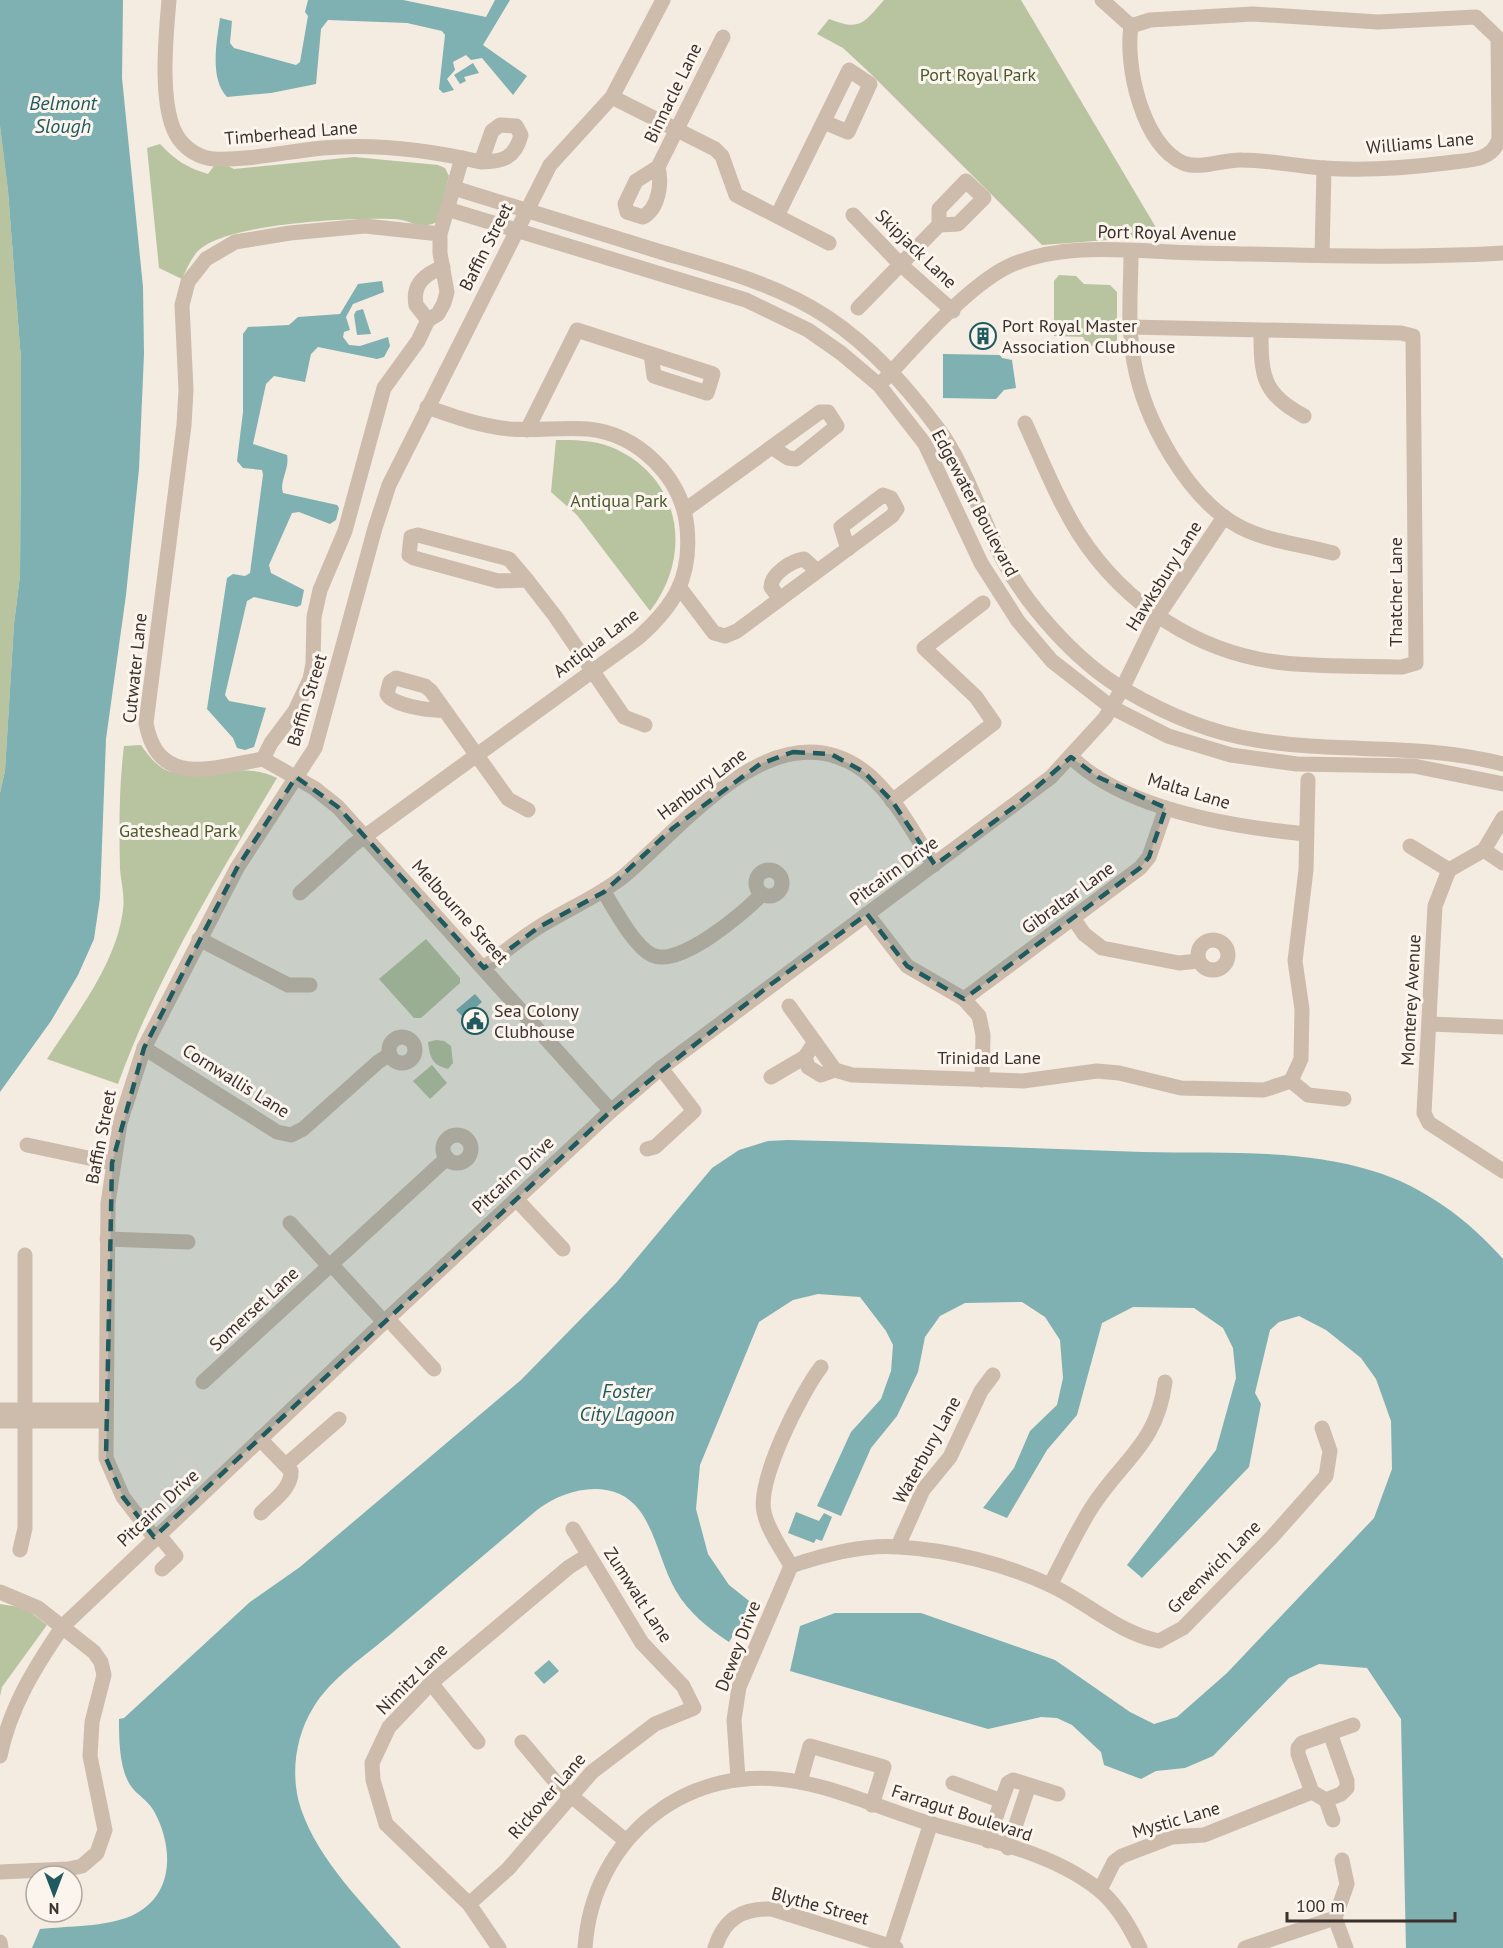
<svg xmlns="http://www.w3.org/2000/svg" width="1503" height="1948" viewBox="0 0 1503 1948" font-family="'PT Sans',sans-serif">
<style>
.green{fill:#b8c4a0}
.water{fill:#7fb0b2}
.lines{fill:none;stroke-linecap:round;stroke-linejoin:round}
.minor{stroke:#cdbbac;stroke-width:15}
.marked{fill:#1f5a5e;fill-opacity:0.2;stroke:#1f5a5e;stroke-width:4.5;stroke-dasharray:12 8;stroke-linejoin:round}
.labels{text-anchor:middle;stroke-width:6;stroke-linejoin:round;paint-order:stroke}
.park-label{font-size:18px;fill:#4a5a2e;stroke:#fbf5ee}
.street-label{font-size:18px;fill:#3b302b;stroke:#fbf5ee}
.poi-label{font-size:18px;fill:#3b302b;stroke:#fbf5ee;text-anchor:start}
.water-label{font-size:20px;font-style:italic;fill:#1f5a5e;stroke:#fbf5ee}
</style>
<rect width="100%" height="100%" fill="#f4ebe1"/>
<g class="green">
<path d="M884 0H1021L1161 236 1042 245 871 74 843 48 817 34 829 19C860 31 863 24 884 0Z"/>
<polygon points="0,126 8,191 21,360 21,442 20,576 14,624 5,771 0,793"/>
<path d="M160 144C174 159 187 168 208 174L214 166 226 165 234 169 354 157 438 165 445 168 449 176 437 222C417 231 413 220 394 219 353 217 226 223 198 251 191 258 186 271 182 279L159 268 147 148Z"/>
<polygon points="1059,275 1076,276 1084,284 1110,285 1117,292 1117,340 1108,346 1088,346 1083,337 1054,336 1054,281"/>
<path d="M556 440C574 440 594 440 611 447 681 476 694 554 650 611L577 515 551 492Z"/>
<path d="M141 745C148 755 159 770 172 772 207 778 244 761 277 778 218 877 157 976 118 1084L47 1059C76 1014 116 965 123 910 125 896 121 882 120 869 119 828 119 786 124 746Z"/>
<polygon points="426,939 460,978 460,983 421,1018 414,1018 379,979"/>
<path d="M436 1040 444 1041 451 1046 453 1063 448 1069C432 1065 430 1058 428 1042Z"/>
<polygon points="432,1065 447,1083 430,1099 413,1081"/>
<polygon points="0,1604 25,1608 47,1625 2,1687 0,1696"/>
</g>
<g class="water">
<polygon points="0,0 123,0 122,78 143,287 144,354 139,469 126,595 106,739 100,898 94,939 78,975 51,1021 0,1092 0,793 5,771 14,624 20,576 21,442 21,360 8,191 0,126"/>
<path d="M308 0H403L486 17 495 0H510L483 45 527 76 513 95 482 58 471 60 466 55 453 62 455 70 447 79 454 90 443 93 439 89 445 35 442 31 407 23 328 20 321 29 316 84 271 93 227 97C209 78 217 41 220 18L232 21 230 43 234 48 296 65 300 62 308 16 305 12Z"/>
<polygon points="473,63 479,73 464,77 466,81 460,84 454,75"/>
<path d="M382 281 384 292 353 304 346 317 350 330 344 332 343 337 349 345 360 346 388 337 390 346 384 357 377 359 318 347 311 354 305 382 274 376 266 384 253 444 287 455C290 468 279 482 283 493L337 505 339 508 336 520 330 524 299 512 292 513 269 565 271 573 304 590 301 605 297 607 254 597 247 601 225 695 229 701 266 708 254 747 245 750 237 748 233 738 207 709 227 578 233 574 245 576 250 573 263 475 262 470 243 468 237 461 243 412V334L248 327 289 325 298 317 340 314 358 284Z"/>
<polygon points="363,309 371,334 357,335 354,315 356,311"/>
<polygon points="943,354 1000,355 1002,358 1012,360 1016,388 1004,390 996,399 943,398"/>
<polygon points="475,994 482,1002 464,1018 456,1010"/>
<path d="M788 1140C906 1143 1024 1148 1142 1152 1218 1154 1300 1148 1373 1171 1423 1186 1469 1220 1503 1259V1948H1406L1401 1719 1367 1668 1319 1664 1289 1678 1213 1756 1185 1768 1156 1771 1141 1779 1104 1765 1101 1752 1072 1725 1057 1718 1041 1717 988 1729 790 1671 800 1626 835 1613H921L1055 1660 1130 1712 1154 1724 1177 1717 1227 1673 1374 1518 1392 1469 1391 1421 1376 1379 1361 1358 1326 1330 1299 1316 1279 1322 1270 1330 1255 1393 1261 1404 1249 1467 1142 1578 1127 1565 1216 1450 1236 1378 1233 1348 1223 1328 1194 1308 1133 1307 1102 1323 1077 1415 1047 1450 1007 1518 983 1508 1014 1468 1030 1431 1057 1405 1063 1378 1060 1340 1045 1317 1022 1302 965 1303 940 1316 925 1337 918 1372 897 1416 871 1448 841 1516 817 1506 851 1432 881 1399 891 1371 893 1345 886 1331 860 1297 818 1294 793 1300 759 1322 700 1465 696 1509 708 1554 729 1585 753 1604 729 1642C708 1628 689 1613 676 1591 662 1567 656 1533 640 1511 615 1476 565 1488 537 1510 489 1551 440 1592 392 1633 365 1656 331 1678 313 1708 295 1737 290 1777 301 1809 319 1862 366 1906 401 1948H32L40 1929C69 1926 105 1927 131 1916 174 1897 174 1849 155 1813 150 1803 142 1798 134 1790 119 1774 119 1740 119 1719L124 1718 250 1602 300 1567 521 1380 617 1282 712 1168 739 1150 768 1141Z"/>
<polygon points="796,1512 819,1521 824,1513 832,1517 822,1541 816,1539 814,1543 788,1533"/>
<polygon points="549,1660 559,1671 544,1684 534,1673"/>
</g>
<g class="lines">
<g class="minor">
<path d="M169 0C166 35 158 110 179 139 187 150 200 158 214 159 247 161 289 151 323 148 376 143 429 150 481 162 503 162 515 158 521 135L516 126 500 125 492 131 481 162"/>
<polyline points="1102,0 1131,26"/>
<path d="M1253 14 1378 22 1476 17 1498 38 1499 139C1492 162 1467 160 1446 163 1406 168 1364 171 1323 168 1296 166 1269 160 1242 160 1224 159 1200 170 1183 163 1142 144 1125 66 1131 26L1150 20Z"/>
<polyline points="612,97 715,149 722,156 736,195 829,243"/>
<path d="M658 167 636 181 625 204 627 212 643 217C659 208 662 183 658 167L723 37"/>
<path d="M454 188C523 209 592 230 661 252 718 269 777 284 827 317 872 347 907 387 939 430 963 462 980 513 998 550 1022 601 1076 662 1125 690 1164 713 1211 733 1256 740 1340 754 1418 742 1503 764"/>
<polyline points="447,209 746,300 808,330 841,353 879,385 925,444 981,563 1018,621 1052,661 1111,707 1168,736 1231,755 1297,764 1414,766 1503,784"/>
<polyline points="853,215 900,264 953,311"/>
<polyline points="777,216 849,70 870,84 848,132 824,122"/>
<path d="M440 234 365 226 290 233 235 242 206 259 188 282 182 305 186 390 184 425 146 723C158 790 215 767 263 759L271 743 295 711 310 679 313 664 314 617 320 590 345 531 384 388 418 341 428 320 438 314 444 303 447 292 440 253V234L462 158"/>
<path d="M1131 251C1131 288 1127 325 1134 362 1144 419 1187 499 1240 527 1269 542 1302 544 1333 553"/>
<polyline points="1322,255 1324,168"/>
<polyline points="858,308 939,225 958,224 984,198 966,181 939,209 939,225"/>
<path d="M428 320 416 305C412 284 425 274 443 267"/>
<path d="M1261 331C1261 375 1262 394 1304 416"/>
<path d="M885 379C916 345 969 285 1009 266 1066 240 1138 252 1198 253 1300 255 1402 259 1503 253"/>
<path d="M1025 423C1042 460 1057 499 1079 534 1125 605 1199 654 1284 663 1323 667 1363 666 1402 667L1416 663 1413 336 1401 333 1130 327"/>
<polyline points="527,430 577,330 651,354 654,376 707,393 713,374 651,354"/>
<polyline points="685,510 820,412 828,412 837,426 796,459 788,458 773,448"/>
<polyline points="527,580 509,559 418,535 411,537 409,555 414,558 498,581 527,580 555,616 624,717 645,725"/>
<polyline points="680,588 714,633 725,636 737,631 892,516 897,509 891,498 883,495 841,527 848,549"/>
<path d="M780 599 771 587C771 574 791 561 804 559L817 571"/>
<path d="M443 710C430 711 391 705 387 694L390 682 396 678 425 686 431 691 508 799 528 810"/>
<path d="M1071 757C1126 810 1233 827 1306 834"/>
<polyline points="263,759 314,788 338,807 611,1111"/>
<polyline points="892,801 994,723 976,697 924,648 983,603"/>
<polyline points="1503,818 1484,850 1449,870 1435,906 1424,1113 1429,1123 1503,1171"/>
<polyline points="1410,846 1449,870"/>
<polyline points="1484,850 1503,863"/>
<circle cx="769" cy="883" r="13"/>
<path d="M604 892C615 910 634 946 652 955 679 968 743 914 762 894"/>
<path d="M300 893 353 845 638 638C674 606 692 578 687 527 682 477 638 434 588 429 562 427 536 431 510 429 480 426 455 417 427 407"/>
<polyline points="867,914 907,966 964,999 979,1016 983,1035 982,1080"/>
<polyline points="1073,918 1084,934 1102,948 1179,963 1199,961"/>
<polyline points="199,939 288,985 310,985"/>
<circle cx="1213" cy="955" r="15"/>
<path d="M484 968C501 954 520 939 539 927 567 909 598 897 624 876 685 825 776 706 864 771 894 794 914 834 934 865"/>
<polyline points="964,999 1140,868 1149,857 1166,808"/>
<polyline points="789,1006 835,1070 852,1075 1023,1081 1097,1071 1119,1073 1181,1088 1264,1090 1291,1081 1308,1095 1344,1099"/>
<polyline points="1430,1024 1503,1027"/>
<circle cx="402" cy="1050" r="13"/>
<polyline points="815,1042 805,1057 808,1067 821,1075 835,1070"/>
<polyline points="144,1048 277,1132 291,1135 303,1129 378,1062 389,1055"/>
<polyline points="771,1077 805,1057"/>
<polyline points="1291,1081 1301,1059 1302,1009 1295,961 1306,870 1308,780"/>
<circle cx="457" cy="1149" r="14"/>
<polyline points="27,1145 112,1163"/>
<polyline points="647,1149 655,1147 694,1111 661,1068"/>
<polyline points="516,1199 563,1249"/>
<polyline points="290,1223 329,1266"/>
<polyline points="107,1239 188,1242"/>
<polyline points="331,1264 384,1322"/>
<polyline points="388,1319 434,1369"/>
<polyline points="203,1382 447,1158"/>
<polyline points="0,1410 105,1410"/>
<polyline points="0,1421 105,1421"/>
<path d="M260 1439 291 1471C292 1489 272 1501 261 1513"/>
<polyline points="286,1465 339,1419"/>
<polyline points="158,1534 176,1556 162,1569"/>
<polyline points="154,1537 123,1497 106,1458 108,1203 120,1123 144,1048 237,868 315,748 375,528 389,485 550,165 612,97 663,0"/>
<polyline points="898,1546 923,1490 950,1457 981,1391 993,1375"/>
<polyline points="20,1550 25,1528 25,1255"/>
<path d="M791 1566C823 1555 865 1544 899 1547 949 1550 1005 1564 1050 1585 1087 1602 1118 1633 1159 1641L1183 1628 1272 1537 1326 1476 1330 1451 1322 1428"/>
<path d="M791 1566C782 1549 768 1531 764 1512 757 1480 801 1393 821 1367"/>
<path d="M1050 1585C1064 1559 1076 1532 1092 1507 1123 1459 1157 1444 1165 1382"/>
<polyline points="0,1592 38,1608 94,1652 101,1662 104,1675 92,1722 90,1756 105,1830 97,1853 82,1866 68,1869 0,1872"/>
<polyline points="431,1683 478,1742"/>
<polyline points="522,1742 559,1786 625,1840"/>
<path d="M0 1756C10 1707 35 1667 63 1626L384 1322 611 1111 661 1068 1051 777 1105 718 1122 689 1157 617 1224 517"/>
<polyline points="738,1778 734,1720 739,1687 791,1566"/>
<polyline points="800,1782 810,1746 884,1767 872,1805"/>
<polyline points="953,1783 999,1800 1001,1802 988,1841"/>
<polyline points="1312,1792 1326,1800 1341,1794 1347,1788 1347,1781 1330,1733"/>
<polyline points="1326,1800 1333,1820"/>
<polyline points="1001,1802 1008,1783 1013,1780 1058,1794"/>
<polyline points="1008,1848 1029,1785"/>
<polyline points="1342,1860 1347,1884 1335,1918 1346,1948"/>
<polyline points="1100,1890 1114,1862 1122,1856 1172,1837 1204,1835 1312,1792 1298,1754 1298,1748 1302,1743 1353,1725"/>
<polyline points="469,1904 508,1869 592,1772 655,1724 694,1708 683,1686 642,1643 573,1529"/>
<polyline points="0,1942 1,1948"/>
<polyline points="499,1948 469,1904 386,1824 373,1780 372,1763 389,1727 431,1683 569,1567 588,1555"/>
<path d="M585 1948C592 1837 689 1760 799 1782 842 1790 884 1809 925 1822 982 1839 1050 1851 1098 1889 1116 1903 1130 1927 1140 1948"/>
<path d="M715 1948C724 1919 742 1908 772 1909L896 1948"/>
<polyline points="890,1948 931,1823"/>
<polyline points="1245,1948 1335,1918"/>
</g>
</g>
<path class="marked" d="M793 752 831 754 864 772 892 801 935 865 1014 807 1071 757 1098 777 1166 808 1149 857 1140 868 964 999 907 966 867 914 770 985 611 1111 154 1537 123 1497 106 1458 112 1163 144 1048 237 868 296 777 338 807 484 968 539 927 604 892 673 828 760 764Z"/>
<defs>
<symbol id="building-ring" viewBox="-11 -11 22 22"><circle r="9.5" fill="#fbf5ee" stroke="#1f5a5e" stroke-width="1.5"/><path d="M-4-6H4V6H1V3H-1V6H-4ZM-2.5-4.3h1.7v1.8h-1.7ZM.8-4.3h1.7v1.8H.8ZM-2.5-1h1.7V.8h-1.7ZM.8-1h1.7V.8H.8Z" fill="#1f5a5e"/></symbol>
<symbol id="civic-ring" viewBox="-11 -11 22 22"><circle r="9.5" fill="#fbf5ee" stroke="#1f5a5e" stroke-width="1.5"/><path d="M-.6-6.5H3V-4.5H.6V-3L4-1V1h2V6H-6V1h2V-1L-.6-3ZM-1.2 2.5V6h2.4V2.5Z" fill="#1f5a5e"/></symbol>
</defs>
<g fill-rule="evenodd">
<use href="#building-ring" x="968" y="321" width="30" height="30"/>
<use href="#civic-ring" x="460" y="1006" width="30" height="30"/>
</g>
<g class="labels">
<g class="park-label">
<text x="978" y="81">Port Royal Park</text>
<text x="619" y="507">Antiqua Park</text>
<text x="178" y="837">Gateshead Park</text>
</g>
<g class="street-label">
<text transform="translate(673 93) rotate(-64)" y="6">Binnacle Lane</text>
<text transform="translate(291 133) rotate(-5)" y="6">Timberhead Lane</text>
<text transform="translate(1420 143) rotate(-5)" y="6">Williams Lane</text>
<text transform="translate(1167 233) rotate(1)" y="6">Port Royal Avenue</text>
<text transform="translate(486 247) rotate(-63)" y="6">Baffin Street</text>
<text transform="translate(916 249) rotate(44)" y="6">Skipjack Lane</text>
<text transform="translate(975 503) rotate(62)" y="6">Edgewater Boulevard</text>
<text transform="translate(1164 576) rotate(-58)" y="6">Hawksbury Lane</text>
<text transform="translate(1396 592) rotate(-90)" y="6">Thatcher Lane</text>
<text transform="translate(596 643) rotate(-37)" y="6">Antiqua Lane</text>
<text transform="translate(135 668) rotate(-84)" y="6">Cutwater Lane</text>
<text transform="translate(307 700) rotate(-73)" y="6">Baffin Street</text>
<text transform="translate(702 784) rotate(-37)" y="6">Hanbury Lane</text>
<text transform="translate(1189 791) rotate(17)" y="6">Malta Lane</text>
<text transform="translate(894 871) rotate(-36)" y="6">Pitcairn Drive</text>
<text transform="translate(1068 898) rotate(-36)" y="6">Gibraltar Lane</text>
<text transform="translate(460 912) rotate(48)" y="6">Melbourne Street</text>
<text transform="translate(1411 1000) rotate(-87)" y="6">Monterey Avenue</text>
<text x="989" y="1064">Trinidad Lane</text>
<text transform="translate(236 1081) rotate(32)" y="6">Cornwallis Lane</text>
<text transform="translate(101 1137) rotate(-79)" y="6">Baffin Street</text>
<text transform="translate(513 1175) rotate(-43)" y="6">Pitcairn Drive</text>
<text transform="translate(254 1309) rotate(-43)" y="6">Somerset Lane</text>
<text transform="translate(927 1450) rotate(-61)" y="6">Waterbury Lane</text>
<text transform="translate(158 1508) rotate(-43)" y="6">Pitcairn Drive</text>
<text transform="translate(1214 1567) rotate(-45)" y="6">Greenwich Lane</text>
<text transform="translate(638 1595) rotate(57)" y="6">Zumwalt Lane</text>
<text transform="translate(738 1646) rotate(-69)" y="6">Dewey Drive</text>
<text transform="translate(412 1679) rotate(-45)" y="6">Nimitz Lane</text>
<text transform="translate(547 1796) rotate(-49)" y="6">Rickover Lane</text>
<text transform="translate(962 1813) rotate(18)" y="6">Farragut Boulevard</text>
<text transform="translate(1176 1820) rotate(-16)" y="6">Mystic Lane</text>
<text transform="translate(820 1906) rotate(15)" y="6">Blythe Street</text>
</g>
<g class="poi-label">
<text x="1002" y="332">Port Royal Master<tspan x="1002" dy="21">Association Clubhouse</tspan></text>
<text x="494" y="1017">Sea Colony<tspan x="494" dy="21">Clubhouse</tspan></text>
</g>
<g class="water-label">
<text x="63" y="110">Belmont<tspan x="63" dy="23">Slough</tspan></text>
<text x="627" y="1398">Foster<tspan x="627" dy="23">City Lagoon</tspan></text>
</g>
</g>
<g transform="translate(54 1894) rotate(180)"><circle r="28" fill="#fbf5ee" stroke="#aea6a0" stroke-width="1.5"/>
<path d="M0-4.5L10 22L0 15L-10 22Z" fill="#1f5a5e"/>
<text y="-9" font-size="16" font-weight="bold" text-anchor="middle" fill="#3b302b">N</text>
</g>
<path d="M1287 1912v9h168v-9" fill="none" stroke="#3b302b" stroke-width="3"/>
<text x="1296" y="1912" font-size="18" fill="#3b302b" stroke="#fbf5ee" stroke-width="4.5" paint-order="stroke">100 m</text>
</svg>
